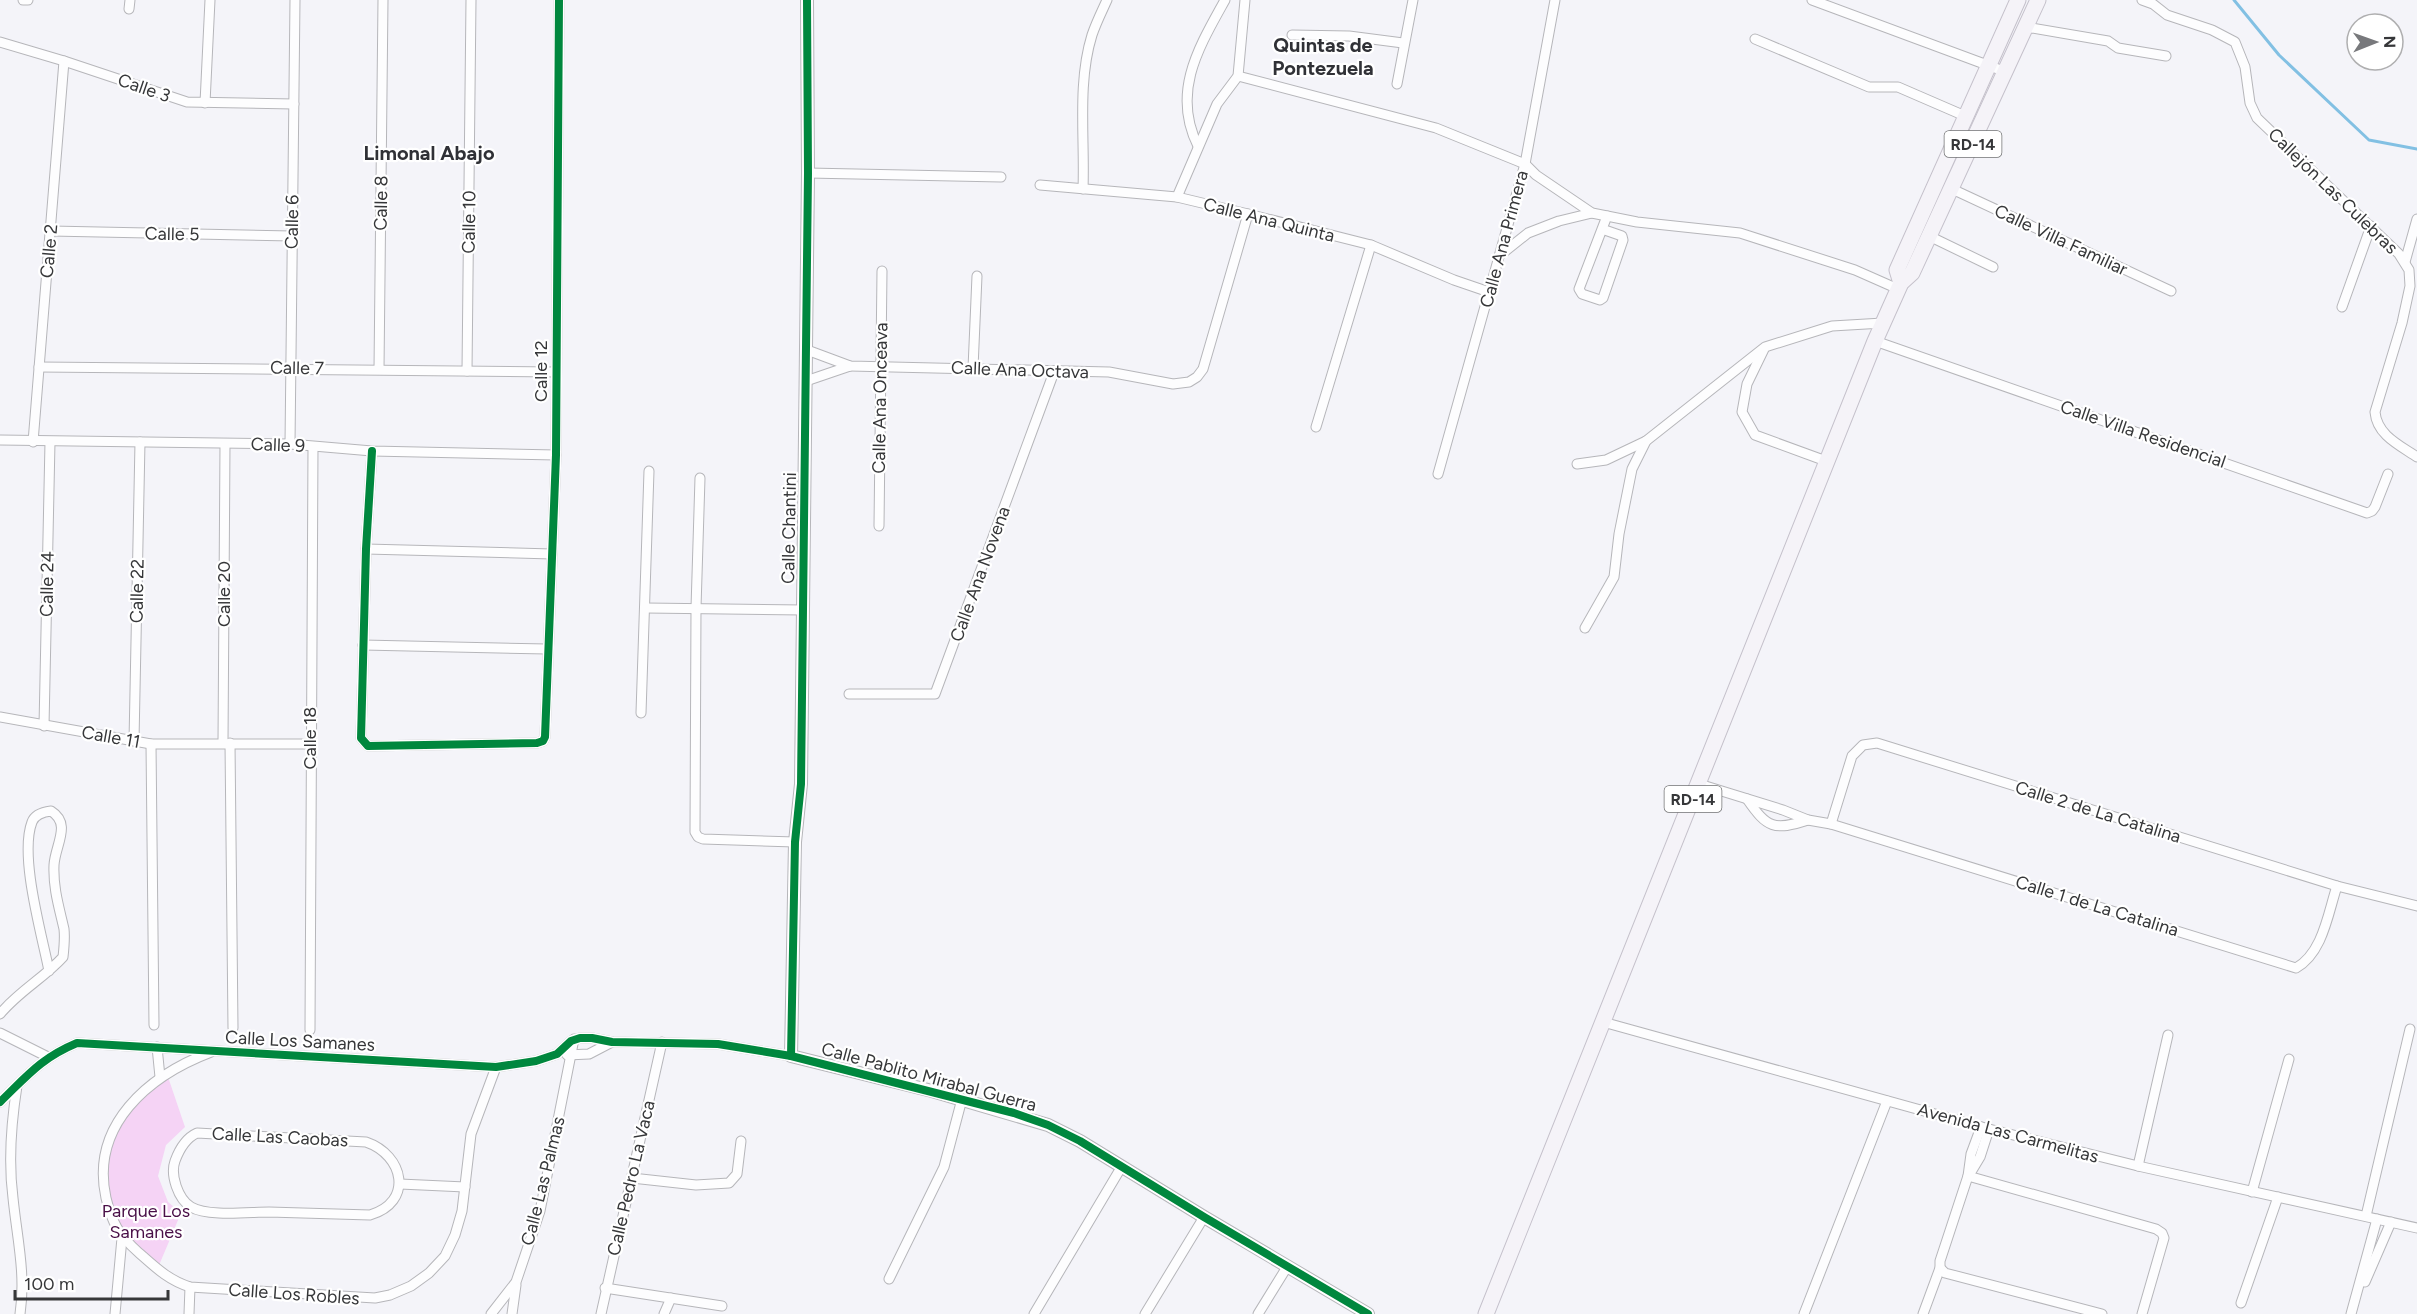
<svg xmlns="http://www.w3.org/2000/svg" width="2417" height="1314" viewBox="0 0 2417 1314" font-family="Figtree,sans-serif">
<style>
.green{fill:#f5d3f5}
.lines{fill:none;stroke-linecap:round;stroke-linejoin:round}
.stream{stroke:#82c0e3;stroke-width:3}
.minor-casing{stroke:#b6b6ba;stroke-width:11}
.tertiary-casing{stroke:#b6b6ba;stroke-width:14}
.primary-casing{stroke:#c5c1cb;stroke-width:17}
.minor{stroke:#fdfdfe;stroke-width:9}
.tertiary{stroke:#fdfdfe;stroke-width:12}
.primary{stroke:#f5f3f8;stroke-width:15}
.cycleway-casing{stroke:#fff;stroke-width:11}
.cycleway{stroke:#00873e;stroke-width:8}
.labels{text-anchor:middle;stroke-width:4.5;stroke-linejoin:round;paint-order:stroke}
.shield{fill:#fff;stroke:#727374;stroke-width:1.5}
.shield-label{font-size:16px;font-weight:bold;fill:#363739}
.street-label{font-size:18px;fill:#363739;stroke:#fff}
.park-label{font-size:18px;fill:#490f47;stroke:#fff}
.neighbourhood-label{font-size:20px;font-weight:bold;fill:#303136;stroke:#fff}
</style>
<rect width="100%" height="100%" fill="#f4f4f9"/>
<polygon class="green" points="167,1074 185,1127 166,1145 158,1176 168,1202 181,1213 157,1270 122,1238 108,1204 103,1156 128,1107"/>
<g class="lines">
<polyline class="stream" points="2234,0 2279,55 2369,140 2417,149"/>
<defs>
<g id="minor">
<polyline points="23,0 28,0"/>
<polyline points="1812,0 2006,72"/>
<path d="M2142 0 2153 4 2167 15 2212 30 2235 42 2245 67 2250 103 2257 118 2399 254 2409 270 2410 286 2402 323 2375 412C2377 435 2399 445 2417 457"/>
<polyline points="129,9 130,0"/>
<polyline points="2026,27 2108,41 2118,48 2166,56"/>
<polyline points="1292,35 1349,36 1403,43"/>
<polyline points="1755,39 1869,87 1898,87 1965,116"/>
<polyline points="0,42 64,61 187,102 294,104"/>
<polyline points="1238,76 1436,128 1525,164 1536,175 1592,213 1637,222 1740,233 1855,270 1898,289"/>
<polyline points="1397,84 1413,0"/>
<polyline points="205,103 210,0"/>
<path d="M1198 146C1171 92 1199 47 1225 0"/>
<polyline points="808,173 1001,177"/>
<polyline points="1040,185 1177,197 1248,214 1371,245 1454,280 1489,292"/>
<path d="M1083 189C1085 139 1077 83 1092 35 1096 23 1102 11 1107 0"/>
<polyline points="1952,189 2171,291"/>
<polyline points="1177,197 1217,104 1238,76 1245,0"/>
<polyline points="1602,229 1622,236 1623,240 1603,298 1600,300 1582,294 1579,289 1607,216"/>
<polyline points="51,231 292,236"/>
<polyline points="1929,236 1993,267"/>
<polyline points="1499,256 1528,233 1559,221 1592,213"/>
<polyline points="2405,262 2417,219"/>
<polyline points="2342,307 2371,226"/>
<polyline points="1875,341 2367,513 2372,511 2375,507 2388,474"/>
<polyline points="1764,349 1747,384 1742,412 1755,435 1826,461"/>
<polyline points="807,350 850,366 1109,372 1173,384 1189,382 1197,377 1203,369 1248,214"/>
<polyline points="39,367 555,372"/>
<polyline points="973,368 977,276"/>
<polyline points="379,369 383,0"/>
<polyline points="467,371 471,0"/>
<polyline points="806,381 850,366"/>
<polyline points="1316,427 1371,245"/>
<polyline points="0,440 290,444 372,451 556,455"/>
<polyline points="33,442 64,61"/>
<polyline points="290,444 295,0"/>
<polyline points="372,451 366,549 361,738 368,746 537,743 543,741 545,737 556,455 559,0"/>
<polyline points="1577,464 1606,460 1646,441"/>
<polyline points="1438,474 1525,164 1555,0"/>
<polyline points="700,478 696,608 695,832 698,837 703,839 795,842"/>
<polyline points="879,526 882,271"/>
<polyline points="366,549 552,554"/>
<polyline points="646,608 803,610"/>
<polyline points="1585,628 1614,577 1619,534 1632,469 1646,441 1765,347 1832,326 1883,323"/>
<polyline points="363,645 547,649"/>
<polyline points="849,694 935,694 1054,372"/>
<polyline points="641,713 649,471"/>
<polyline points="0,717 151,744 310,744"/>
<polyline points="44,726 50,442"/>
<polyline points="134,741 140,442"/>
<polyline points="223,743 225,444"/>
<polyline points="230,743 233,1028"/>
<polyline points="151,744 154,1025"/>
<path d="M1699 784 1783 810 1808 820 1831 824 2296 968C2323 953 2328 913 2337 886"/>
<path d="M1747 799C1767 828 1774 831 1808 820"/>
<polyline points="1831,824 1852,756 1863,745 1877,743 2337,886 2417,906"/>
<path d="M0 1014C19 991 44 978 63 957 64 948 65 938 64 929 59 907 53 888 54 865 55 845 72 824 51 811 43 812 35 814 32 822 19 856 42 935 49 971"/>
<polyline points="1603,1022 1989,1129 2138,1166 2417,1228"/>
<polyline points="310,1030 313,447"/>
<polyline points="0,1033 48,1057"/>
<polyline points="157,1047 160,1077"/>
<path d="M211 1052C148 1076 90 1125 106 1198 112 1223 119 1235 138 1252 155 1267 168 1280 190 1287L375 1298 390 1295 411 1286 429 1273 445 1256 455 1235 462 1211 471 1134 496 1067"/>
<polyline points="567,1055 589,1054 612,1042"/>
<path d="M17 1086C11 1124 8 1160 13 1198 17 1238 26 1274 20 1314"/>
<path d="M0 1102C27 1076 41 1058 77 1043L496 1067 536 1061 557 1054 571 1041 580 1038H592L612 1042 718 1044 791 1056"/>
<path d="M197 1133 366 1142C404 1155 414 1202 370 1215 336 1214 303 1213 269 1212 249 1212 208 1217 191 1207 178 1199 170 1175 175 1161 179 1150 186 1138 197 1133Z"/>
<polyline points="2138,1166 2168,1035"/>
<polyline points="1971,1172 1980,1157 1989,1129"/>
<polyline points="1968,1176 2156,1229 2162,1233 2164,1238 2142,1314"/>
<polyline points="632,1178 696,1185 729,1183 737,1174 741,1141"/>
<polyline points="400,1184 465,1187"/>
<polyline points="2252,1192 2289,1059"/>
<polyline points="2366,1216 2410,1029"/>
<polyline points="1940,1268 1945,1273 2102,1314"/>
<polyline points="889,1279 944,1167 962,1099"/>
<polyline points="2365,1282 2391,1222"/>
<polyline points="605,1288 722,1306"/>
<polyline points="2241,1303 2278,1197"/>
<polyline points="115,1314 122,1238"/>
<polyline points="189,1314 190,1287"/>
<polyline points="491,1314 516,1282 540,1211 574,1039"/>
<polyline points="512,1314 516,1285"/>
<polyline points="601,1314 662,1042"/>
<polyline points="664,1314 671,1298"/>
<polyline points="1034,1314 1122,1166"/>
<polyline points="1145,1314 1204,1217"/>
<polyline points="1258,1314 1287,1267"/>
<polyline points="1804,1314 1887,1101"/>
<polyline points="1923,1314 1940,1268 1940,1261 1968,1176 1971,1154 1981,1127"/>
<polyline points="2351,1314 2377,1219"/>
</g>
<polyline id="tertiary" points="807,0 808,173 801,784 795,842 791,1056 932,1091 1048,1125 1080,1141 1204,1217 1368,1314"/>
<g id="primary">
<polyline points="1901,283 1897,270 2018,0"/>
<polyline points="1486,1314 1875,341 1901,283 1912,273 2038,0"/>
</g>
</defs>
<use href="#minor" class="minor-casing"/>
<use href="#tertiary" class="tertiary-casing"/>
<use href="#primary" class="primary-casing"/>
<use href="#minor" class="minor"/>
<use href="#tertiary" class="tertiary"/>
<use href="#primary" class="primary"/>
<defs>
<g id="cycleway">
<polyline points="372,451 366,549 361,738 368,746 537,743 543,741 545,737 556,455 559,0"/>
<polyline points="791,1056 795,842 801,784 808,173 807,0"/>
<path d="M0 1102C27 1076 41 1058 77 1043L496 1067 536 1061 557 1054 571 1041 580 1038H592L612 1042 718 1044 791 1056 1014 1113 1048 1125 1080 1141 1204 1217 1368 1314"/>
</g>
</defs>
<use href="#cycleway" class="cycleway-casing"/>
<use href="#cycleway" class="cycleway"/>
</g>
<g class="labels">
<g class="shield">
<rect x="1944.5" y="131" width="57" height="26" rx="4.5"/>
<rect x="1664.5" y="786" width="57" height="26" rx="4.5"/>
</g>
<g class="shield-label">
<text x="1973" y="150">RD-14</text>
<text x="1693" y="805">RD-14</text>
</g>
<g class="street-label">
<text transform="translate(144 88) rotate(19)" y="6">Calle 3</text>
<text transform="translate(2333 191) rotate(44)" y="6">Callejón Las Culebras</text>
<text transform="translate(381 203) rotate(-89)" y="6">Calle 8</text>
<text transform="translate(1269 220) rotate(14)" y="6">Calle Ana Quinta</text>
<text transform="translate(292 222) rotate(-89)" y="6">Calle 6</text>
<text transform="translate(469 222) rotate(-89)" y="6">Calle 10</text>
<text transform="translate(172 234) rotate(1)" y="6">Calle 5</text>
<text transform="translate(1504 239) rotate(-75)" y="6">Calle Ana Primera</text>
<text transform="translate(2061 240) rotate(25)" y="6">Calle Villa Familiar</text>
<text transform="translate(49 251) rotate(-85)" y="6">Calle 2</text>
<text transform="translate(297 368) rotate(1)" y="6">Calle 7</text>
<text transform="translate(1020 370) rotate(2)" y="6">Calle Ana Octava</text>
<text transform="translate(541 371) rotate(-90)" y="6">Calle 12</text>
<text transform="translate(880 398) rotate(-89)" y="6">Calle Ana Onceava</text>
<text transform="translate(2143 434) rotate(19)" y="6">Calle Villa Residencial</text>
<text transform="translate(278 445) rotate(2)" y="6">Calle 9</text>
<text transform="translate(789 528) rotate(-89)" y="6">Calle Chantini</text>
<text transform="translate(980 574) rotate(-70)" y="6">Calle Ana Novena</text>
<text transform="translate(47 584) rotate(-89)" y="6">Calle 24</text>
<text transform="translate(137 591) rotate(-89)" y="6">Calle 22</text>
<text transform="translate(224 594) rotate(-90)" y="6">Calle 20</text>
<text transform="translate(111 737) rotate(10)" y="6">Calle 11</text>
<text transform="translate(310 738) rotate(-90)" y="6">Calle 18</text>
<text transform="translate(2098 812) rotate(17)" y="6">Calle 2 de La Catalina</text>
<text transform="translate(2097 906) rotate(17)" y="6">Calle 1 de La Catalina</text>
<text transform="translate(300 1041) rotate(3)" y="6">Calle Los Samanes</text>
<text transform="translate(929 1077) rotate(15)" y="6">Calle Pablito Mirabal Guerra</text>
<text transform="translate(2008 1133) rotate(15)" y="6">Avenida Las Carmelitas</text>
<text transform="translate(280 1137) rotate(3)" y="6">Calle Las Caobas</text>
<text transform="translate(631 1178) rotate(-77)" y="6">Calle Pedro La Vaca</text>
<text transform="translate(543 1181) rotate(-76)" y="6">Calle Las Palmas</text>
<text transform="translate(294 1294) rotate(4)" y="6">Calle Los Robles</text>
</g>
<g class="park-label">
<text x="146" y="1217">Parque Los<tspan x="146" dy="21">Samanes</tspan></text>
</g>
<g class="neighbourhood-label">
<text x="1323" y="52">Quintas de<tspan x="1323" dy="23">Pontezuela</tspan></text>
<text x="429" y="160">Limonal Abajo</text>
</g>
</g>
<g transform="translate(2375 42) rotate(89)"><circle r="28" fill="#ffffff" stroke="#afafb0" stroke-width="1.5"/>
<path d="M0-4.5L10 22L0 15L-10 22Z" fill="#78797c"/>
<text y="-9" font-size="16" font-weight="bold" text-anchor="middle" fill="#363739">N</text>
</g>
<path d="M15 1290v9h153v-9" fill="none" stroke="#363739" stroke-width="3"/>
<text x="24" y="1290" font-size="18" fill="#363739" stroke="#ffffff" stroke-width="4.5" paint-order="stroke">100 m</text>
</svg>
